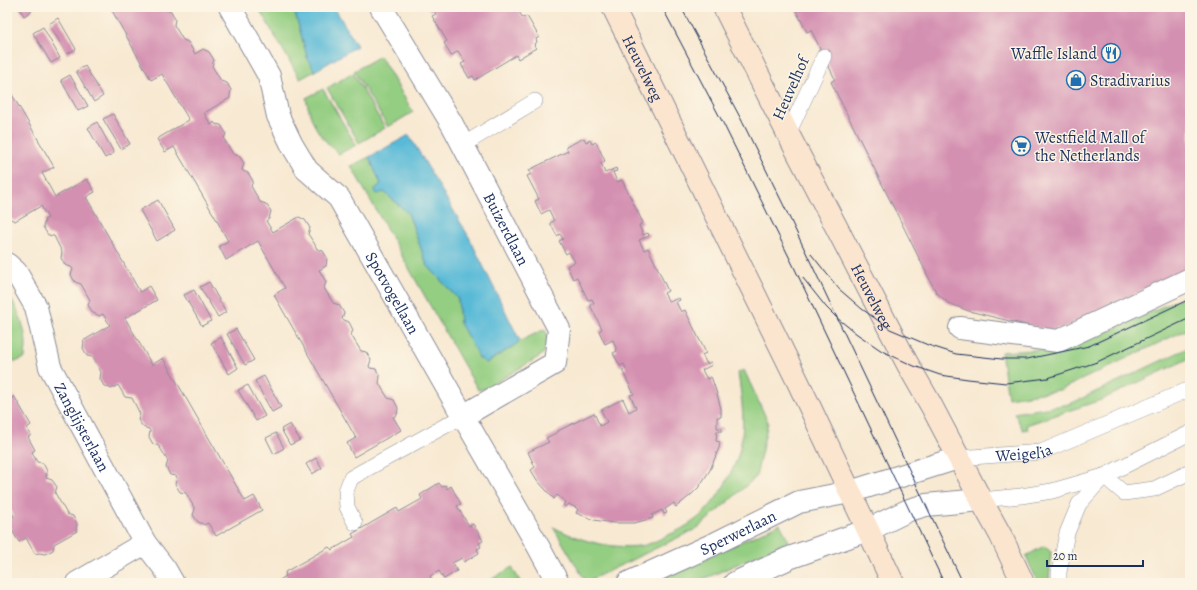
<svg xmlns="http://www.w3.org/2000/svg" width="1197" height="590" viewBox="0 0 1197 590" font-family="Alegreya,serif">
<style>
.green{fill:#94ce82;stroke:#587e70}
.water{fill:#59bad7;stroke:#3a749a}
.building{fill:#d490b1}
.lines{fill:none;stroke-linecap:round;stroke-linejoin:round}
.lane-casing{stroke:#8a8c98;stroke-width:16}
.street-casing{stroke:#8a8c98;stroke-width:24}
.secondary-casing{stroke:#8a8c98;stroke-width:24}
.lane{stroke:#fff;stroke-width:15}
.street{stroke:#fff;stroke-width:22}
.secondary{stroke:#fce5cf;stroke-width:22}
.tram{stroke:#1b2f5e;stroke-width:1}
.labels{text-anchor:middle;stroke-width:3;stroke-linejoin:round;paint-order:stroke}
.poi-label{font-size:16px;fill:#1b2f5e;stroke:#fcf5e5;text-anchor:start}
.street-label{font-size:16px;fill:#1b2f5e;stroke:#fcf5e5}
</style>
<rect width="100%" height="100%" fill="#fcf5e5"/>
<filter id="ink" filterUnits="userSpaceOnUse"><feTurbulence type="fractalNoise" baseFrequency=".025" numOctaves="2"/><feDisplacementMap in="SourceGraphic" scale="8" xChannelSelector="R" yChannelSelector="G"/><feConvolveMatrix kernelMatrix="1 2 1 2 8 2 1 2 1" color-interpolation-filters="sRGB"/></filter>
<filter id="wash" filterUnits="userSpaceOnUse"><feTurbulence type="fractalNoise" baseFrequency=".012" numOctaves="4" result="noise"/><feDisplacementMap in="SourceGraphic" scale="16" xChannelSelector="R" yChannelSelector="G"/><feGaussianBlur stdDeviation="0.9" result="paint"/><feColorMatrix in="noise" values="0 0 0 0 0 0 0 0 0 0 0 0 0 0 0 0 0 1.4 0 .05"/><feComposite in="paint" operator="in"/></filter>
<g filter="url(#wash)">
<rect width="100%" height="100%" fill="#f8e9d2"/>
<g class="green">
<polygon points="258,7 288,7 296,16 308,60 315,71 300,79"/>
<polygon points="380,56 413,112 388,127 354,71"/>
<polygon points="353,73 385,128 359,143 327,88"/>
<path d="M323 89 356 145 339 154C318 135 312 126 306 98Z"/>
<path d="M369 157 381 184 374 190 384 192 408 213 427 265 458 299 460 323 487 363 512 347 520 341 545 329C549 339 548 347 542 355L487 388 478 390 351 166Z"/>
<path d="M7 293C17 306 26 328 26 345 26 349 25 353 25 358L15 362 7 353Z"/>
<polygon points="1190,294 1190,328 1060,390 1008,398 1001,352 1049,349 1080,342 1095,337"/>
<polygon points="1190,347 1190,358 1101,400 1026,425 1028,429 1023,430 1014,413 1070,404"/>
<path d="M744 370 768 422 756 477 698 528 586 582 553 527C581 541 609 549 640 546 649 545 658 540 666 536 676 532 686 527 695 520 714 507 733 474 739 452 746 426 742 400 738 373Z"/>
<polygon points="780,524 789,541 695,583 651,583"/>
<polygon points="1044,546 1051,552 1049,583 1038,583 1026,556"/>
<polygon points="512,567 521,583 485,583"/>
</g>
<g class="water">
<polygon points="288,7 334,7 357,46 315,71 308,60 296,16"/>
<polygon points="409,135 469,237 520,341 512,347 486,363 479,358 460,323 458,299 427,265 408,213 384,192 377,194 374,190 381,184 369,157"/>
</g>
<g id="blocks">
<g class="building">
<polygon points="19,7 31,7 33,10 24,16"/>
<polygon points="110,7 164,7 165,10 171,11 175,19 174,25 183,40 188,42 195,54 203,49 209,52 214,60 212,66 221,81 227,83 231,90 230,96 230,98 204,113 211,125 214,122 215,124 221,125 226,133 224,139 228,146 233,154 239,156 244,163 242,170 243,171 248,173 253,181 251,186 260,202 266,204 271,211 269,219 266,221 273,232 299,217 305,220 310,228 308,234 314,243 317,249 323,251 327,258 326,266 319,270 326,282 324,288 333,303 339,305 344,313 342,319 349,322 353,330 351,335 361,351 366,352 371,360 369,366 370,368 376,369 380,377 379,383 383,390 388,398 394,400 398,408 397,415 393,417 401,430 354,457 347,443 356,438 274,295 285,288 258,241 226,260 219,246 228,241 215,217 174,147 165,152 157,139 189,120 162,74 151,80"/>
<polygon points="427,7 516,7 523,18 527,16 539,37 536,39 537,42 534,45 536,48 518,59 516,55 475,80 473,76 469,78 461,64 465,62 458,51 451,56 444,43 447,41 432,16 436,14 433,9 430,11"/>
<polygon points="794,7 1190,7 1190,265 1183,271 1064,328 1057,329 1051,330 1038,328 969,311 948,303 937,293 932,284 831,82 835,79 811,30 807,32"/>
<polygon points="58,18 76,49 67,54 49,24"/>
<polygon points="43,27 60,58 51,63 33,33"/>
<polygon points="85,66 103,96 94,102 76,71"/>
<polygon points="70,75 88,106 78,111 61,80"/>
<polygon points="7,86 54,167 42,173 55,197 87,179 95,192 86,197 140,292 149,286 157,300 125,318 152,365 163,358 245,501 254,496 262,510 216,536 208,523 204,525 203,524 198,522 193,515 195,509 186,493 180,492 175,484 177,478 176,476 170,475 166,467 168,461 159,446 153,444 149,437 150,431 149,429 143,427 138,420 140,414 132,398 125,397 118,385 111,389 110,388 104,386 100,379 101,372 93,357 87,356 83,348 84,342 83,341 110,325 103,314 99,316 98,315 93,313 88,305 90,300 81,284 75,282 71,275 73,269 71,267 65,265 61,258 62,252 54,236 48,235 43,227 45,221 44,220 48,218 41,206 15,221 8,218 7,216"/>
<polygon points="113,114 130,144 121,149 103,119"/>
<polygon points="97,122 114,153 105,158 88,128"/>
<polygon points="584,138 586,142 590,140 592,144 596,142 605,161 601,163 605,173 616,168 617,171 613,172 617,182 622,180 643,223 639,225 643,235 648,233 649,236 639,240 644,250 648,248 658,269 668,291 664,293 669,302 679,298 680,300 676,302 681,312 685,310 706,353 702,355 707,364 711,362 712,365 702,370 707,379 711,377 712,379 717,394 721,409 721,417 717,417 717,428 722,428 722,431 717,431 716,441 720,442 719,448 710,470 699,487 692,494 676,507 674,503 665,509 667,513 664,514 662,510 652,515 653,518 634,523 614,523 594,520 576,513 578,509 569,504 566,507 563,505 566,502 557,495 554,499 537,480 531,470 535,467 528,452 549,442 546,438 558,432 558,431 594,413 600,426 607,422 601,410 623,399 629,412 636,408 630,395 634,394 622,370 626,369 624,364 620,366 613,353 617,351 613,340 605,344 599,331 602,329 590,305 594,303 592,299 588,300 577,277 573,279 567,266 575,262 569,252 566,254 559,241 563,239 560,234 557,236 550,223 554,221 549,210 541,214 535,201 539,199 527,176 531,174 529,170 568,151 566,147"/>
<polygon points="158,200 175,230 157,241 140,210"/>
<polygon points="209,282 226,312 218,317 200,287"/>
<polygon points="194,290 211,321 202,326 184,295"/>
<polygon points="236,329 254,360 245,365 227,334"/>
<polygon points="221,337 238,368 229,374 211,343"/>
<polygon points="264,376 281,407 272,412 255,381"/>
<polygon points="248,385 265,416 256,421 238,390"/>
<polygon points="7,392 11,399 14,396 31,425 27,428 31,435 28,437 35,450 32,452 37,462 43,463 47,471 46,478 52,480 57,487 55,493 67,514 73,516 77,524 76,530 77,531 54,544 53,550 45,554 39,553 35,554 26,538 19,542 7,522 7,520 14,516 7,504"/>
<polygon points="290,424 300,440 290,445 281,429"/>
<polygon points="276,433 284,448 274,454 266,438"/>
<polygon points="316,458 322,468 312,474 306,464"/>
<polygon points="439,483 442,487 446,485 447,489 451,486 461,504 457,506 469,526 473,524 483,541 479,543 481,547 477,549 479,553 464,562 462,558 452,563 457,571 444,579 439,571 430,576 432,580 427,583 275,583 286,576 285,572 329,547 332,550 354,537 352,534 397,508 399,512 422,499 420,495"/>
</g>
</g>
</g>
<g filter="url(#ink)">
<use href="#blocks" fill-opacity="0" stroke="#8a8c98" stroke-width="1"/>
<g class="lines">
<defs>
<g id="lane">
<polyline points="788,134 824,56"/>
<polyline points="463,145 535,101"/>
<path id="s1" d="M958 458 1041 452 1190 389"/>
<polyline points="1104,476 1124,493 1154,489 1190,472"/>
<polyline points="981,500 1021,496 1052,491 1104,476 1190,433"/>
<polyline points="355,523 347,507 346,491 351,478 363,471 463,416"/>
<polyline points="1059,583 1059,572 1067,533 1079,504 1104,476"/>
</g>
<g id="street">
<path id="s2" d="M230 7 269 76 278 116 292 145 307 170 339 198 463 416 538 546 558 583"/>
<path id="s3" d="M381 7 452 124 559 329 555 363 463 416"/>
<path id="s4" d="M7 264 16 272 36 307 50 367 145 543 165 569 173 583"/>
<polyline points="960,328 1058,341 1190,279"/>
<polyline points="77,583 145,543"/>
<path id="s5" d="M628 583 714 544 799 502 850 492 958 458"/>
<polyline points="735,583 789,558 868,530 909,510 926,505 981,500"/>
</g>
<g id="secondary">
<path id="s6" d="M613 7 798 382 893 583"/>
<path id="s7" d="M724 7 788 134 907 363 931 405 981 500 1001 536 1023 583"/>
</g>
</defs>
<use href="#lane" class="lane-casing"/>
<use href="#street" class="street-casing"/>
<use href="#secondary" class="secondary-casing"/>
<use href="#lane" class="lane"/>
<use href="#street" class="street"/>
<use href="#secondary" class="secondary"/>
<g class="tram">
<polyline points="662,7 723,123 794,267 944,583"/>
<polyline points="681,7 741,119 783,204 963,583"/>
<polyline points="811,254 839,289 862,309 890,329 928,345 956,354 1002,359 1027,359 1089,346 1190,299"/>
<polyline points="803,278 826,307 837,318 857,334 882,351 914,366 940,375 968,379 1006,383 1048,378 1097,362 1190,318"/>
</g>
</g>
</g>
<defs>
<symbol id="restaurant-ring" viewBox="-11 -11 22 22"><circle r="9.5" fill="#fcf5e5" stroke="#1f6fb2" stroke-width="1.5"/><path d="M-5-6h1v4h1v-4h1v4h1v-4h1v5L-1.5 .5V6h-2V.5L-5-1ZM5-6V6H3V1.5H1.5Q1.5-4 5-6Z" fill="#1f6fb2"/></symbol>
<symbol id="shop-ring" viewBox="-11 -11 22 22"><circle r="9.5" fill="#fcf5e5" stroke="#1f6fb2" stroke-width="1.5"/><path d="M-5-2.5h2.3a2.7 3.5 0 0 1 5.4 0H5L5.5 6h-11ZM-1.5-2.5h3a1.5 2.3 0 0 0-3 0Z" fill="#1f6fb2"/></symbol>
<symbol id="supermarket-ring" viewBox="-11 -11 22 22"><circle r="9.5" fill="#fcf5e5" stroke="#1f6fb2" stroke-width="1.5"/><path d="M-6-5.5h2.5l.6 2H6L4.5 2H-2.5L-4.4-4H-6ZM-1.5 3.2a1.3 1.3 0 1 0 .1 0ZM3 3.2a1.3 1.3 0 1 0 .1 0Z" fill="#1f6fb2"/></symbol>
</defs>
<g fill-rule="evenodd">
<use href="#restaurant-ring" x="1100" y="42" width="22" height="22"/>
<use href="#shop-ring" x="1065" y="69" width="22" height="22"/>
<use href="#supermarket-ring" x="1010" y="135" width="22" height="22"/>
</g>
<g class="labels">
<g class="poi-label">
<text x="1097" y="59" text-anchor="end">Waffle Island</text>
<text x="1090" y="86">Stradivarius</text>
<text x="1035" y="143">Westfield Mall of<tspan x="1035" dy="18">the Netherlands</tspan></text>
</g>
<g class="street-label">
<text dy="6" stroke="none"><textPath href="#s6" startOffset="68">Heuvelweg</textPath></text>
<text transform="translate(790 88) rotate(-66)" y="6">Heuvelhof</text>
<text dy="6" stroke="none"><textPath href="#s3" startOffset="255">Buizerdlaan</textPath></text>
<text dy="6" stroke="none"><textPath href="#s2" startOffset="333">Spotvogellaan</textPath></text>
<text dy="6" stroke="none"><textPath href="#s7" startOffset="325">Heuvelweg</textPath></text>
<text dy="6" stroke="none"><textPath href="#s4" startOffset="182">Zanglijsterlaan</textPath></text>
<text dy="6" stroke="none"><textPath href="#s1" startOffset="66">Weigelia</textPath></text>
<text dy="6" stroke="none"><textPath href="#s5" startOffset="121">Sperwerlaan</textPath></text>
</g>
</g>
<rect width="1197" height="590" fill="none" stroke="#fcf5e5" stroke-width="24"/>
<path d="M1047 560v6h96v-6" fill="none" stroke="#1b2f5e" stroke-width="2"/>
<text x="1053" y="560" font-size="12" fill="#1b2f5e" stroke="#fcf5e5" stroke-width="3" paint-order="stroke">20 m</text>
</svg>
